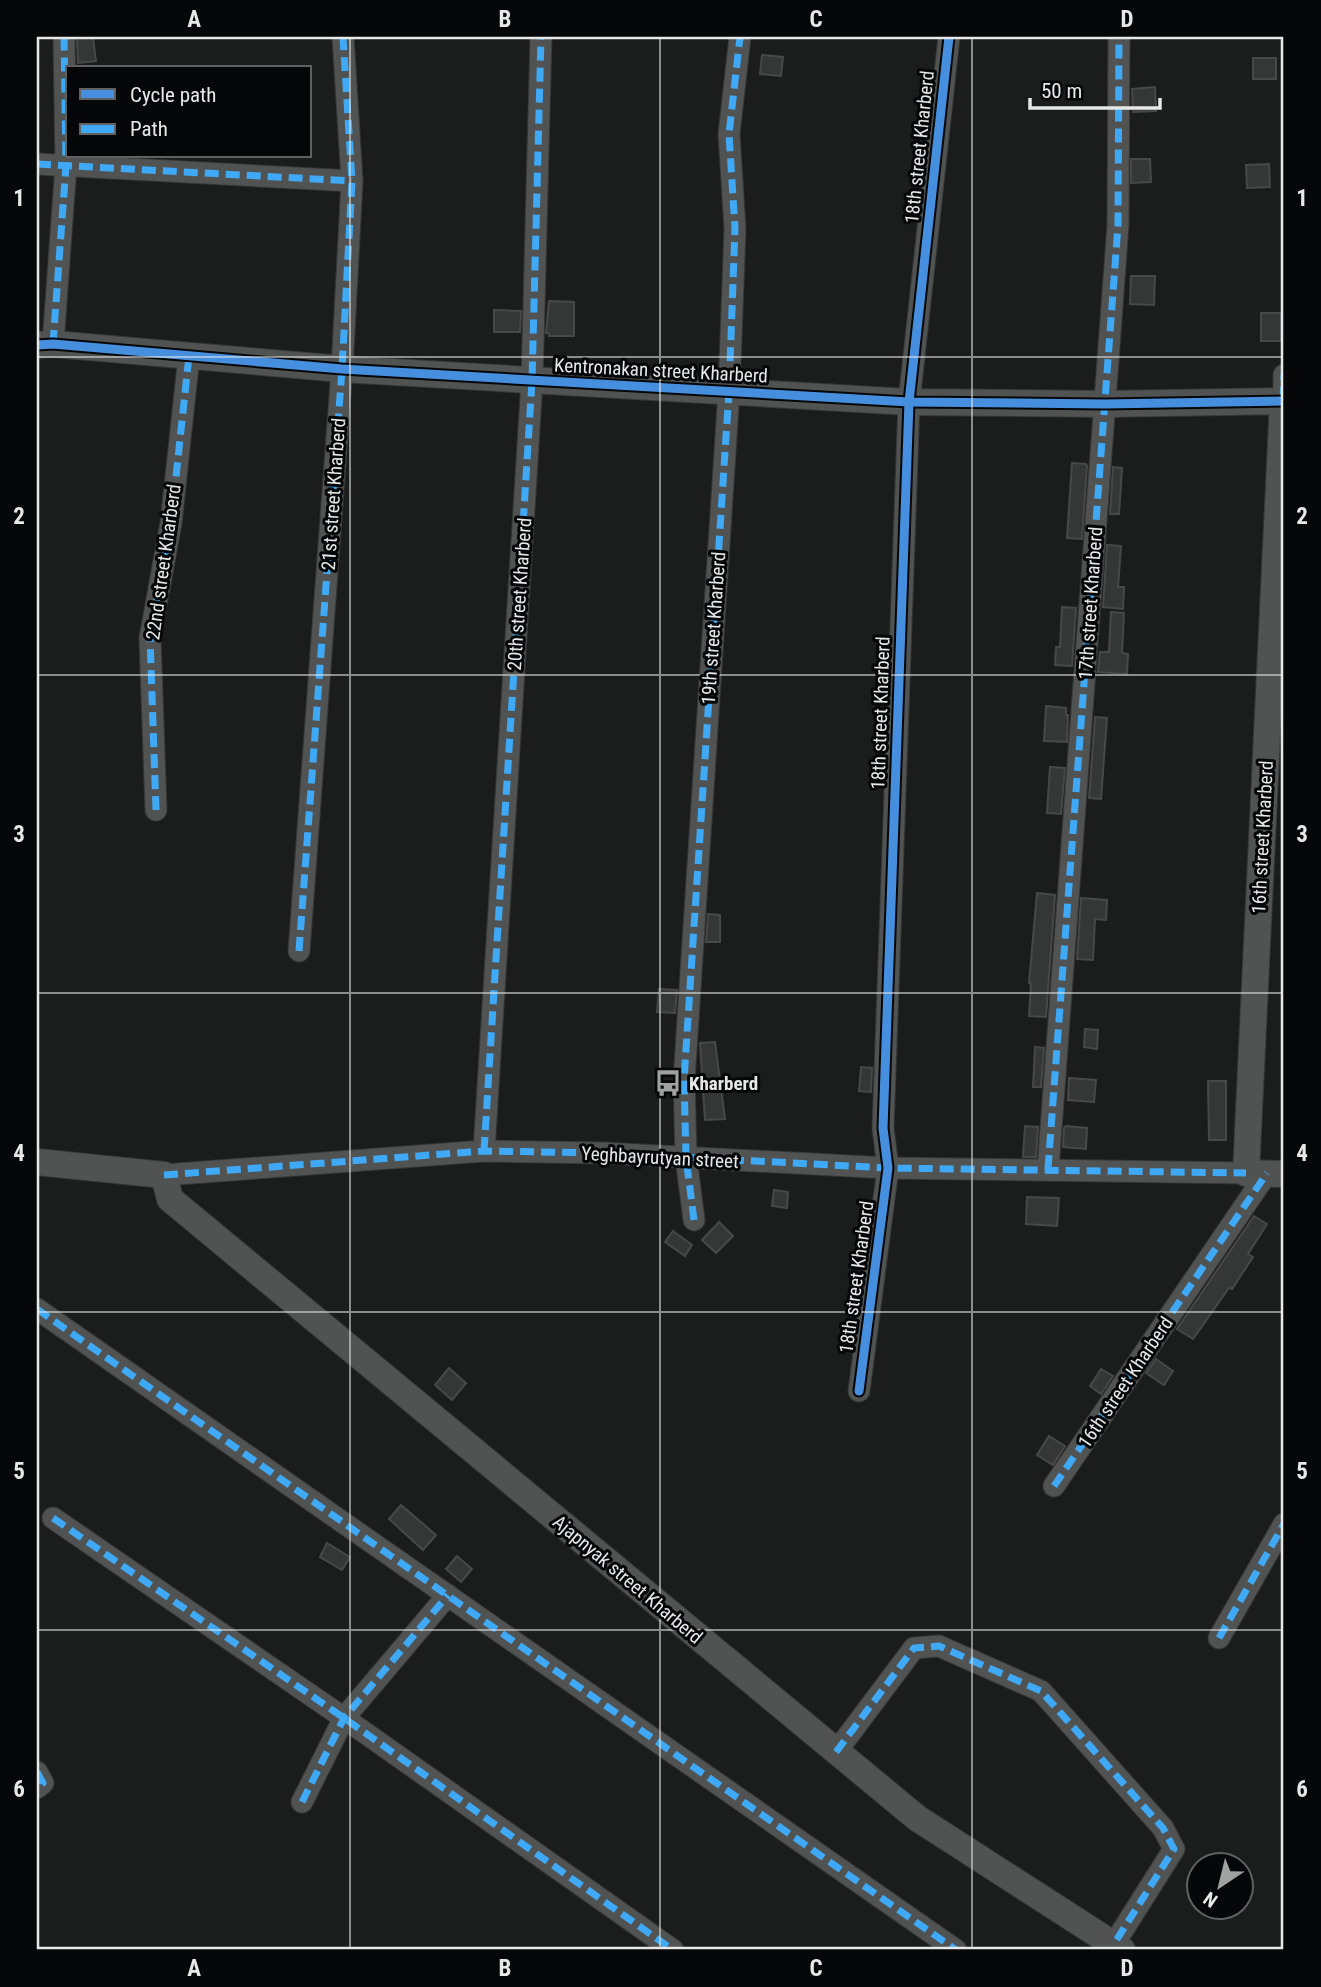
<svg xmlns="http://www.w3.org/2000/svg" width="1321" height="1987" viewBox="0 0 1321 1987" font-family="'Roboto Condensed',sans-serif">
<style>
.building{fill:#353737;stroke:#474949;stroke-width:2}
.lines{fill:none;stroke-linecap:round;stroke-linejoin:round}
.minor-casing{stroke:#363838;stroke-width:23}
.tertiary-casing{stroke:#363838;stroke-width:28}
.minor{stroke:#515353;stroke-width:21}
.tertiary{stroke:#515353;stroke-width:26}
.quiet{stroke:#3fa9f5;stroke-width:7;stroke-dasharray:14 7;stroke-linecap:butt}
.cycleway-casing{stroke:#060708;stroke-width:13}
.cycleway{stroke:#468fdf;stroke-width:9}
.grid{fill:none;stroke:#e7e9e9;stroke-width:2;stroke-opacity:0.55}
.labels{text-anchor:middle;stroke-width:6;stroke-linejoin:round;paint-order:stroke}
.street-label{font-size:19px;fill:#e7e9e9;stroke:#060708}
.poi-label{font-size:19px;font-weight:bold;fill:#e7e9e9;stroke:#060708;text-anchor:start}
.neatline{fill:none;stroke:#e7e9e9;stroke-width:2.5}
.grid-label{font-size:23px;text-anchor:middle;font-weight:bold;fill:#e7e9e9}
</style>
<rect width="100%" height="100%" fill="#1b1d1d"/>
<g class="building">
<polygon points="77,37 93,37 96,61 78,63"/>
<polygon points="762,55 783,57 781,76 760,74"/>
<rect x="1253" y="58" width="23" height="21"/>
<polygon points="1155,87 1156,111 1133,112 1132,89"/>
<polygon points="1131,159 1150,159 1151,182 1131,183"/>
<polygon points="1269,164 1270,187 1247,188 1246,165"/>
<polygon points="1131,276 1155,276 1154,305 1130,304"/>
<polygon points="549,301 574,302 574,336 549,336 549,333 546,333"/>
<polygon points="494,310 521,311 520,332 494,332"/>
<rect x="1261" y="313" width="20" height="28"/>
<polygon points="1072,463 1086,464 1087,466 1082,539 1067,538"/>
<polygon points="1113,467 1122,468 1119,514 1110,514"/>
<polygon points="1107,545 1121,546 1118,587 1124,587 1123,609 1103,607"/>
<polygon points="1062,607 1076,608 1072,666 1055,665 1056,647 1060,647"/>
<polygon points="1111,612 1124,613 1122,653 1128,654 1127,674 1098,672 1100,652 1109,652"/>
<polygon points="1046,706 1066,708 1066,715 1068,715 1067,742 1044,741"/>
<polygon points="1095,717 1107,718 1101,799 1089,798"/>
<polygon points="1050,767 1065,768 1061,814 1047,813"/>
<polygon points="1037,893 1055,895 1046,1017 1029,1016 1031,984 1029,983"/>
<polygon points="1081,898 1107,900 1106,920 1095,919 1093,960 1077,959"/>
<polygon points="708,914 720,915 720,942 706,942"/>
<polygon points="659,989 677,990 675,1013 657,1012"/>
<polygon points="1085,1029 1098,1030 1097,1049 1084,1047"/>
<polygon points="715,1042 725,1119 705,1120 700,1043"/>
<polygon points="1035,1047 1044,1048 1041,1087 1033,1087"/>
<polygon points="861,1067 872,1068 871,1092 859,1091"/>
<polygon points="1069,1078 1096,1080 1094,1102 1068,1100"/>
<polygon points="1208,1081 1226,1081 1226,1140 1209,1140"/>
<polygon points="1025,1126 1038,1127 1036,1157 1023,1157"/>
<polygon points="1066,1126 1087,1128 1086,1149 1063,1147 1064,1128"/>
<polygon points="774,1190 788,1192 787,1208 772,1206"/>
<polygon points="1027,1197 1059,1198 1057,1226 1026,1224"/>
<polygon points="1254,1216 1267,1224 1248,1254 1253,1257 1232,1289 1229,1288 1193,1339 1177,1329"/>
<polygon points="719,1222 733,1236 716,1253 702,1240"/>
<polygon points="673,1231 692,1245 685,1256 665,1242"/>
<polygon points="1156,1359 1173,1371 1164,1385 1146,1373"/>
<polygon points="449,1368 466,1383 452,1400 435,1385"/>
<polygon points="1101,1369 1113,1376 1101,1394 1090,1386"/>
<polygon points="1049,1436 1065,1446 1053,1465 1037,1455"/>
<polygon points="401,1505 436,1535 423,1550 389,1519"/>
<polygon points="327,1543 350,1557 342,1570 320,1557"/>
<polygon points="457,1556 472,1569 461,1582 446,1569"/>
</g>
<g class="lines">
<defs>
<g id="minor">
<polyline points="37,164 352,181"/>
<polyline points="53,344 66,165 64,37"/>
<polyline points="1284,375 1284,401"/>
<polyline points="156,810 150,638 171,523 189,356"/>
<polyline points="299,951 342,369 352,181 343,37"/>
<polyline points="484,1151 532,381 541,37"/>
<polyline points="1048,1169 1118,225 1119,37"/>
<polyline points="164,1175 484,1151 604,1153 888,1168 1246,1173"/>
<polyline points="694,1220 686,1158 684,1080 729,391 735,229 729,134 740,37"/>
<polyline points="37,1309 956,1950"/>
<polyline points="859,1391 888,1168 883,1128 909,402 949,37"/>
<polyline points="1054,1486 1267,1173"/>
<polyline points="53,1518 344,1718 673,1950"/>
<polyline points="1219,1638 1284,1524"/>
<polyline points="836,1752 914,1648 939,1646 1041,1691 1163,1828 1174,1849 1114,1944"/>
<polyline points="37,1772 43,1783 37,1788"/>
<polyline points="302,1802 344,1718 448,1595"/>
</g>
<g id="tertiary">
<polyline points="37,345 53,344 342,369 909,402 1105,404 1283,401 1246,1173 1284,1174"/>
<polyline points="37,1162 164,1175 170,1199 917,1818 1122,1950"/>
</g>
</defs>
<use href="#minor" class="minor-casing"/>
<use href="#tertiary" class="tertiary-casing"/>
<use href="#minor" class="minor"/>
<use href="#tertiary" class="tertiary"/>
<g class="quiet">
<polyline points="37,164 352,181"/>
<polyline points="53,344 66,165 64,37"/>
<polyline points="1283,401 1284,375"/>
<polyline points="156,810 150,638 171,523 189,356"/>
<polyline points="299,951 342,369 352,181 343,37"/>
<polyline points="484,1151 532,381 541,37"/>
<polyline points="1048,1169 1118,225 1119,37"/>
<polyline points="164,1175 484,1151 604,1153 888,1168 1246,1173"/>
<polyline points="694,1220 686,1158 684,1080 729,391 735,229 729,134 740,37"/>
<polyline points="37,1309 956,1950"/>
<polyline points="1054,1486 1267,1173"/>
<polyline points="53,1518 344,1718 673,1950"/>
<polyline points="1219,1638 1284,1524"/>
<polyline points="836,1752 914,1648 939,1646 1041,1691 1163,1828 1174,1849 1114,1944"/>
<polyline points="37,1772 43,1783 37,1788"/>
<polyline points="302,1802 344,1718 448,1595"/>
</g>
<defs>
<g id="cycleway">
<polyline points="37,345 53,344 342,369 909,402 1105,404 1284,401"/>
<polyline points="859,1391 888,1168 883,1128 909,402 949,37"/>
</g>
</defs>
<use href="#cycleway" class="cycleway-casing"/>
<use href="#cycleway" class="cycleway"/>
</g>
<path class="grid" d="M350 37V1950M660 37V1950M972 37V1950M37 357H1284M37 675H1284M37 993H1284M37 1312H1284M37 1630H1284"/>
<defs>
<symbol id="bus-bare" viewBox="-9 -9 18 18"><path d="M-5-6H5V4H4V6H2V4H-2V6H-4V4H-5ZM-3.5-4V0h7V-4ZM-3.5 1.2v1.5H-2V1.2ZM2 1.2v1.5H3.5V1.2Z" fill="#a0a2a2" stroke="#060708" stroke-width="2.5" paint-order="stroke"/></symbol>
</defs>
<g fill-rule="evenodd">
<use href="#bus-bare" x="649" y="1064" width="38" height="38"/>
</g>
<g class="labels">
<g class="street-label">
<text transform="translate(919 147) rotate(-84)" y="7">18th street Kharberd</text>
<text transform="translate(661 370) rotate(3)" y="7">Kentronakan street Kharberd</text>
<text transform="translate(333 494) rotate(-86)" y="7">21st street Kharberd</text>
<text transform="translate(163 562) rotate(-82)" y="7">22nd street Kharberd</text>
<text transform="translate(519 594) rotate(-86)" y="7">20th street Kharberd</text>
<text transform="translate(1090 603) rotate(-86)" y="7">17th street Kharberd</text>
<text transform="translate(713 628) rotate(-86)" y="7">19th street Kharberd</text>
<text transform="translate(880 713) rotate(-88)" y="7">18th street Kharberd</text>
<text transform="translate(1262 837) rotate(-87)" y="7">16th street Kharberd</text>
<text transform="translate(660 1157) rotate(3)" y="7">Yeghbayrutyan street</text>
<text transform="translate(856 1277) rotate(-82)" y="7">18th street Kharberd</text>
<text transform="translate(1125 1382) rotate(-56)" y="7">16th street Kharberd</text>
<text transform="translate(628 1579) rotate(40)" y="7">Ajapnyak street Kharberd</text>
</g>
<g class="poi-label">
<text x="689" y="1090">Kharberd</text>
</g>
</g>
<rect width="1321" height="1987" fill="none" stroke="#060708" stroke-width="77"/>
<rect x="66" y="66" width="245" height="91" fill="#060708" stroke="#606162" stroke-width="2"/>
<rect x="80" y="89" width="35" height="10" fill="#468fdf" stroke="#606162" stroke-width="2"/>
<text x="130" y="102" font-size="21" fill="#e7e9e9">Cycle path</text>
<rect x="80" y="124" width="35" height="10" fill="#3fa9f5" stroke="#606162" stroke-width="2"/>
<text x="130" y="136" font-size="21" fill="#e7e9e9">Path</text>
<g transform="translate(1220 1886) rotate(215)"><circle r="33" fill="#060708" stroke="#606162" stroke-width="2"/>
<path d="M0-5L12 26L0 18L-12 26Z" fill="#a0a2a2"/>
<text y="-10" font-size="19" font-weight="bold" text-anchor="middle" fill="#e7e9e9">N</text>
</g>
<path d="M1030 98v10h130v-10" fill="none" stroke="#e7e9e9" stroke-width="3.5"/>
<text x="1041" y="98" font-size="21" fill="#e7e9e9" stroke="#060708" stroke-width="5" paint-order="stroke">50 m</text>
<rect x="38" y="38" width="1244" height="1910" class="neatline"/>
<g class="grid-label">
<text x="194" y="27">A</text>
<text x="505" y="27">B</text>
<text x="816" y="27">C</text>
<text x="1127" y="27">D</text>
<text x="19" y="206">1</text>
<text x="1302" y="206">1</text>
<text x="19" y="524">2</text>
<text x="1302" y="524">2</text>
<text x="19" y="842">3</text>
<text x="1302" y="842">3</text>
<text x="19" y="1161">4</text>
<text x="1302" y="1161">4</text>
<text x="19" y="1479">5</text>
<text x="1302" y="1479">5</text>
<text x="19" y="1797">6</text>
<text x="1302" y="1797">6</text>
<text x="194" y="1976">A</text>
<text x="505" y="1976">B</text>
<text x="816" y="1976">C</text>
<text x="1127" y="1976">D</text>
</g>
</svg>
